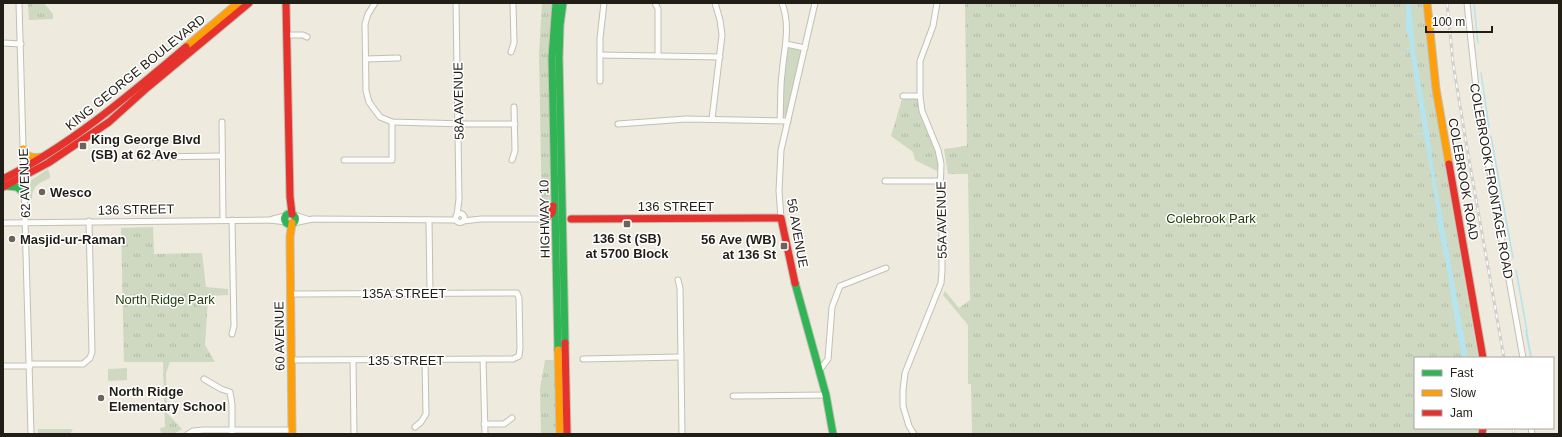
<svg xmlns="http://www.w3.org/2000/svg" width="1562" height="437" viewBox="0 0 1562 437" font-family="Arial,sans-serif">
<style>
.grass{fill:#cfd9c1}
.park{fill:url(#park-tufts)}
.water{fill:#b5e3ee}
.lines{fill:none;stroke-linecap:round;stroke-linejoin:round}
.stream{stroke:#b5e3ee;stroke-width:1.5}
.street-casing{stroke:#c2bfb5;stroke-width:7}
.fast-casing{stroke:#c2bfb5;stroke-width:9}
.slow-casing{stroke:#c2bfb5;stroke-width:9}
.jam-casing{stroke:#c2bfb5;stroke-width:9}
.street{stroke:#fcfcfa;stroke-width:5}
.fast{stroke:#30b455;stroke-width:7}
.slow{stroke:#ff9f0a;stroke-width:7}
.jam{stroke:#e5322d;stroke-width:7}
.rail-casing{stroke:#d0cfcb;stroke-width:3}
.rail{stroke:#fff;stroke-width:1.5;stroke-dasharray:4.5;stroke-linecap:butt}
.poi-dot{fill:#69655d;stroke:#fff;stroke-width:1.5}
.labels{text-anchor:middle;stroke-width:3;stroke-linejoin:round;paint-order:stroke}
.street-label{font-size:13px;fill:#211e17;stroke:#fff}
.poi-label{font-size:13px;font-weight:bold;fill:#211e17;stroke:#fff;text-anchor:start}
.park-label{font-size:13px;fill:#223f0e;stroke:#fff}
</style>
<defs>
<pattern id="park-tufts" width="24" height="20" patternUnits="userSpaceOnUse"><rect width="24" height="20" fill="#cfd9c1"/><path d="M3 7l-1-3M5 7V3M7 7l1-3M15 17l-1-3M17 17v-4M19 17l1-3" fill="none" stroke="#b1baa5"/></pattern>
</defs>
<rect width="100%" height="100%" fill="#eeeade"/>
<g class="grass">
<polygon points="787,47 801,51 786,116 782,116 783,79"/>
<path d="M48 169 50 175V178C39 183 32 186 32 199L30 200V181Z"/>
<polygon points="127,368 127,380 108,381 108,369"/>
</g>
<g class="park">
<polygon points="28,3 44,3 53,14 53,19 29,20"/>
<polygon points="542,3 553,3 550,156 551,207 549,213 542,217 539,54"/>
<polygon points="965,3 1423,3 1441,144 1478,358 1415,358 1415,428 1479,428 1478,434 972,434 971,384 968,384 968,325 943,295 945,291 959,308 970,300 968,174 948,174 944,149 967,146"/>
<polygon points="919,96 936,151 939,172 915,160 913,152 891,136 902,99"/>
<polygon points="153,227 154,254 202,253 206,287 228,289 228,295 210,296 208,298 205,345 215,362 170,362 166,373 167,413 182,429 174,434 161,434 160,428 165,427 163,362 124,362 121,228"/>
<polygon points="545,360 557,360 558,434 541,434 540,389"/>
<polygon points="38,429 73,429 70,434 38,434"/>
</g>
<g class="water">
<polygon points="1406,3 1411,3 1415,50 1428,126 1434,171 1468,358 1463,358 1457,334 1446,264 1436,218 1438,217 1424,135 1413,134 1423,133 1423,130 1410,50 1404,49 1411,47 1408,35 1406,32"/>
<polygon points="1525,330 1527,330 1532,358 1530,358"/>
</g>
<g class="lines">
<g class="stream">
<polyline points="1474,3 1478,43"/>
<polyline points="1481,73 1489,127"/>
<polyline points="1491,136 1513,258"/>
<polyline points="1516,270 1527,331"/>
</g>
<defs>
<g id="street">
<polyline points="19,3 31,434"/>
<polyline points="375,3 368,14 365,24 366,91 369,102 380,117 392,122 465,124 515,124"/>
<polyline points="456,3 459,199 457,215"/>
<polyline points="655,3 658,9 658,55"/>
<polyline points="1467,3 1478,106 1523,358"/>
<polyline points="287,35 303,35 307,37"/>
<polyline points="3,43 21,44"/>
<polyline points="786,44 805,48"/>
<polyline points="511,52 514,43 513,3"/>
<polyline points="600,55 720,57"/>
<polyline points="366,59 398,58"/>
<polyline points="600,81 600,38 604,3"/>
<polyline points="903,96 920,96"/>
<polyline points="712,119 722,35 720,20 715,3"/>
<path d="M780 120C781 105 780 89 782 74 784 49 791 27 782 3"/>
<polyline points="222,122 223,220"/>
<polyline points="618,124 686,119 788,121"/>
<polyline points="148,157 222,156"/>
<polyline points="344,160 392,160 392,122"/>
<polyline points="512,160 515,151 514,107"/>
<polyline points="885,181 940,181"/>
<circle cx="460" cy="218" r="4.5"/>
<polyline points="294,215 307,219"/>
<polyline points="781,218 779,191 781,150 815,3"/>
<polyline points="273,219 285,216"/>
<polyline points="429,220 430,292"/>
<polyline points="463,221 481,219 544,219"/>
<polyline points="3,223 270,220 286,222"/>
<polyline points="293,223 313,219 456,220"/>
<polyline points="678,280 680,288 682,434"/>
<polyline points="291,294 517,293 519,298 520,348 519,356 513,359 291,360"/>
<polyline points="232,334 234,326 232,220"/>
<polyline points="483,359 485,434"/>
<polyline points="583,359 680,357"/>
<polyline points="353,360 354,434"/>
<polyline points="30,364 83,364 90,358 92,352 89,221"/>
<polyline points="3,366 30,366"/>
<polyline points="819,371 828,359 832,307 840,286 886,268"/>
<polyline points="204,379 221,389 230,392 232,404 232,434"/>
<polyline points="733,396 826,395"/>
<polyline points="484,424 504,424 512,418"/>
<polyline points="415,427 421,422 426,414 425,360"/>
<polyline points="1531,428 1532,434"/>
<polyline points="188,434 193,431 203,430 292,430"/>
<polyline points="914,434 909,426 903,406 903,390 905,373 941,283 942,271 942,206 940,194 941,164 938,150 922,111 920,96 920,61 933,26 937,3"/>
</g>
<g id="fast">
<polyline points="556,3 552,58 558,350"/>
<polyline points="563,3 560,25 559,58 565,343"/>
<polyline points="6,186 17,187 24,193"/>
<circle cx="290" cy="219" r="5.5"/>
<polyline points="795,283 826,395 833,434"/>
</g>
<g id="slow">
<polyline points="1427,3 1436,89 1449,164"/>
<polyline points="186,47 238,3"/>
<path d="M23 149C27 158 33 158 42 157"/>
<polyline points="292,223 290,237 292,434"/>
<polyline points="558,350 560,434"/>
</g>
<g id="jam">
<polyline points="286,3 290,197 292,214"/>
<polyline points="1449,164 1483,358"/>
<path d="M3 179C71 145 128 96 186 47"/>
<polyline points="3,187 48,163 109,122 148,87 249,3"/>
<polyline points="544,219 552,213 553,206"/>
<polyline points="571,219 781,218 795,283"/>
<polyline points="565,343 567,434"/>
<polyline points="1482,434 1483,428"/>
</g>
</defs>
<use href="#street" class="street-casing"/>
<use href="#fast" class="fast-casing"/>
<use href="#slow" class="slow-casing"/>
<use href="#jam" class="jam-casing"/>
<use href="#street" class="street"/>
<use href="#fast" class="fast"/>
<use href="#slow" class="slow"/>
<use href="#jam" class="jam"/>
<defs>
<g id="rail">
<polyline points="1447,3 1453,63 1466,142 1504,358"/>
<polyline points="1513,428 1514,434"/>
</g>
</defs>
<use href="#rail" class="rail-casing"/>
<use href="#rail" class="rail"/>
</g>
<g class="poi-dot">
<rect x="79" y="142" width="8" height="8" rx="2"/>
<circle cx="42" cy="192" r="4"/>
<rect x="623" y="220" width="8" height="8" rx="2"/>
<circle cx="12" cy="239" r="4"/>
<rect x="780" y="242" width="8" height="8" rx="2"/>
<circle cx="101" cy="398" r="4"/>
</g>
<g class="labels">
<g class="street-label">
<text transform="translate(135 72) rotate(-39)" y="5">KING GEORGE BOULEVARD</text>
<text transform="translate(458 101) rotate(-91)" y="5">58A AVENUE</text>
<text transform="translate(1464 179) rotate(80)" y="5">COLEBROOK ROAD</text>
<text transform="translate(1492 181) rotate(80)" y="5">COLEBROOK FRONTAGE ROAD</text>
<text transform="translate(24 183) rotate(-92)" y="5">62 AVENUE</text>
<text x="676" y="211">136 STREET</text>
<text transform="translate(136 209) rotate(-1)" y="5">136 STREET</text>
<text transform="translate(544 219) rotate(-91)" y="5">HIGHWAY 10</text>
<text transform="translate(941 220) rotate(-91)" y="5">55A AVENUE</text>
<text transform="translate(798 233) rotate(80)" y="5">56 AVENUE</text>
<text x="404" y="298">135A STREET</text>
<text transform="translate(279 336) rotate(-91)" y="5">60 AVENUE</text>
<text x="406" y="365">135 STREET</text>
</g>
<g class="poi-label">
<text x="91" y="144">King George Blvd<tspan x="91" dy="15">(SB) at 62 Ave</tspan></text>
<text x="50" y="197">Wesco</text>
<text x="627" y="243" text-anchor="middle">136 St (SB)<tspan x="627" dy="15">at 5700 Block</tspan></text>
<text x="20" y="244">Masjid-ur-Raman</text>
<text x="776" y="244" text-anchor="end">56 Ave (WB)<tspan x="776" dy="15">at 136 St</tspan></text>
<text x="109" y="396">North Ridge<tspan x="109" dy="15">Elementary School</tspan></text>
</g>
<g class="park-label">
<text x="1211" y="223">Colebrook Park</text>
<text x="165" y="304">North Ridge Park</text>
</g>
</g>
<rect width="1562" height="437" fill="none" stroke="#211e17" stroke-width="8"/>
<rect x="1414" y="357" width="140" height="72" fill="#ffffff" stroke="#a6a5a2"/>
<rect x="1422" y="370" width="20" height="6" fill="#30b455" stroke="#a6a5a2"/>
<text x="1450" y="377" font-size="12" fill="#211e17">Fast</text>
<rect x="1422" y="390" width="20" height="6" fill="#ff9f0a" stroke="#a6a5a2"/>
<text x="1450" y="397" font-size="12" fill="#211e17">Slow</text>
<rect x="1422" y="410" width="20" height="6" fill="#e5322d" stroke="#a6a5a2"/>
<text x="1450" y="417" font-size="12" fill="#211e17">Jam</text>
<path d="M1426 26v6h66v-6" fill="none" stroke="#211e17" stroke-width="2"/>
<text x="1432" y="26" font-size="12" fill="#211e17" stroke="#ffffff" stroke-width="3" paint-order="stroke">100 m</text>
</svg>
